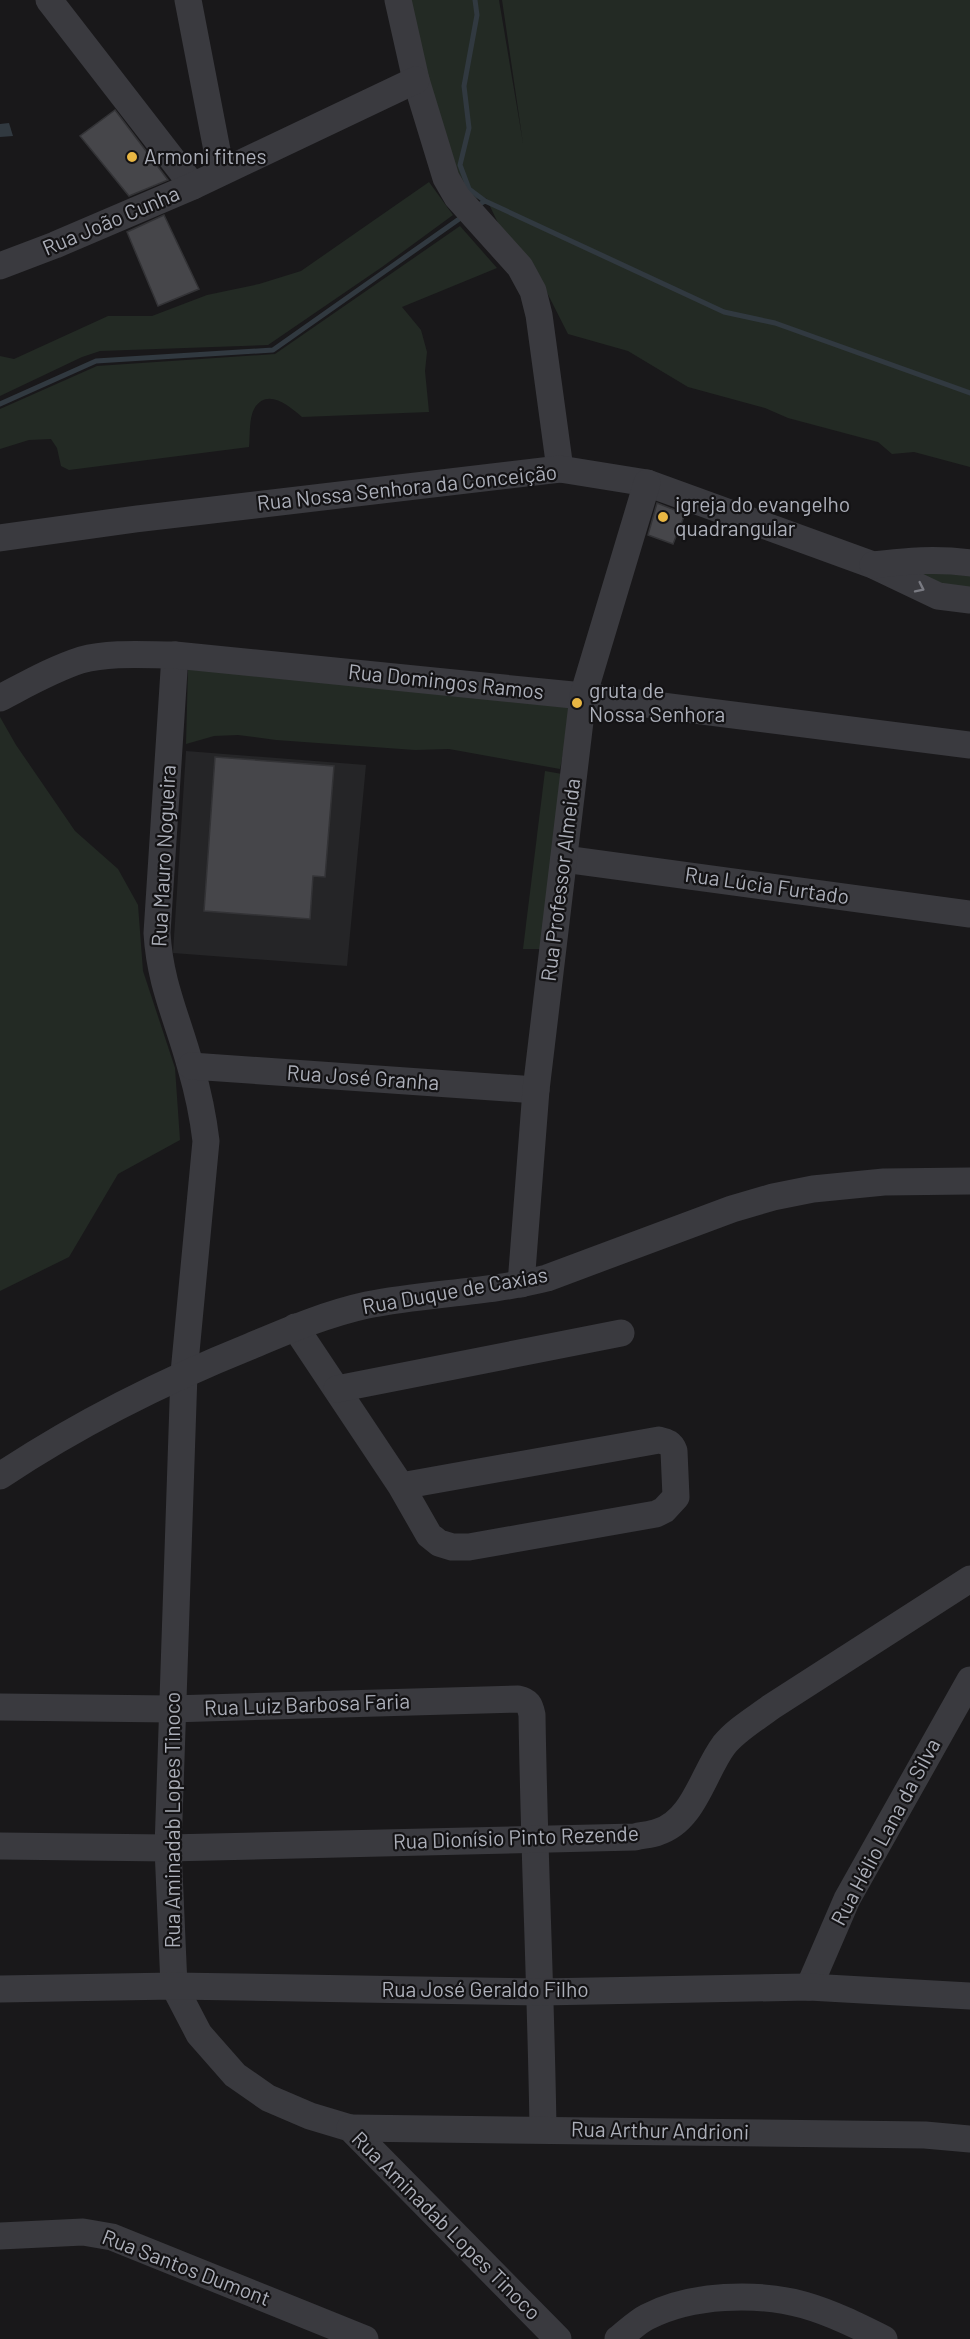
<svg xmlns="http://www.w3.org/2000/svg" width="970" height="2339" viewBox="0 0 970 2339" font-family="Barlow,sans-serif">
<style>
.built{fill:#252527}
.green{fill:#232a24}
.water{fill:#313940}
.lines{fill:none;stroke-linecap:round;stroke-linejoin:round}
.stream{stroke:#313940;stroke-width:5}
.building{fill:#46464a;stroke:#333336;stroke-width:1.5}
.minor{stroke:#3a3a3f;stroke-width:27}
.oneway{stroke:#797a82}
.poi-dot{fill:#e8b643;stroke:#141315;stroke-width:2}
.labels{text-anchor:middle;stroke-width:4.5;stroke-linejoin:round;paint-order:stroke}
.poi-label{font-size:21px;fill:#acafb9;stroke:#141315;text-anchor:start}
.street-label{font-size:21px;fill:#acafb9;stroke:#141315}
</style>
<rect width="100%" height="100%" fill="#19181a"/>
<polygon class="built" points="186,751 366,765 347,966 173,953"/>
<g class="green">
<polygon points="409,0 499,0 523,143 502,0 970,0 970,467 914,452 892,454 878,442 788,418 765,408 688,387 628,351 568,334 532,263 499,225 486,198 467,199 436,114"/>
<polygon points="429,182 453,215 382,267 268,345 100,351 82,357 0,396 0,356 14,359 108,316 152,316 207,295 259,284 301,271"/>
<path d="M460 226 497 268 402 307 421 330 427 352 425 371 429 412 302 417C289 406 267 387 254 409 249 418 250 436 249 447L69 470 61 466 57 448 51 439 29 440 0 449V409L97 366 275 354Z"/>
<polygon points="890,566 970,566 970,588 922,583"/>
<polygon points="188,667 573,703 560,769 449,749 415,750 276,740 238,735 214,736 186,744"/>
<polygon points="0,717 16,745 75,831 118,869 138,905 143,971 175,1068 180,1140 118,1174 69,1257 0,1291"/>
<polygon points="545,771 562,774 547,949 523,949"/>
</g>
<polygon class="water" points="9,123 13,136 0,137 0,124"/>
<g class="lines">
<g class="stream">
<polyline points="475,0 477,15 464,86 469,128 460,165 469,189 485,201"/>
<polyline points="477,206 485,201 724,312 775,323 970,393"/>
<polyline points="0,404 96,361 273,350 462,217"/>
</g>
</g>
<g class="building">
<polygon points="115,110 168,180 129,196 80,136"/>
<polygon points="164,215 199,289 158,306 127,232"/>
<polygon points="657,503 685,514 673,544 648,535"/>
<polygon points="215,757 334,766 325,877 313,876 310,919 204,911"/>
</g>
<g class="lines">
<g class="minor">
<polyline points="49,0 193,186"/>
<polyline points="188,0 221,171"/>
<polyline points="398,0 416,80 446,178 457,197 520,267 533,291 539,315 560,469"/>
<polyline points="0,266 55,245 193,186 416,80"/>
<polyline points="0,538 136,519 560,469 647,483 873,565 938,596 970,600"/>
<path d="M873 565C907 561 936 558 970 563"/>
<path d="M175 655 157 933C160 985 178 1019 191 1068 198 1092 203 1116 206 1141L184 1373 168 1848 174 1986 199 2034 235 2075 268 2098 310 2116 350 2128 558 2339"/>
<path d="M0 698C27 684 53 669 81 660 111 652 145 655 175 655L583 696 970 745"/>
<polyline points="564,859 970,914"/>
<polyline points="191,1066 536,1090"/>
<polyline points="521,1284 536,1090 583,696 647,483"/>
<path d="M295 1327 401 1486 429 1535 439 1543 452 1547H469L656 1514 664 1510 676 1497 674 1451C671 1443 667 1442 659 1440L401 1486"/>
<polyline points="337,1389 621,1333"/>
<path d="M0 1476C78 1424 164 1381 251 1346 289 1330 326 1314 367 1305 426 1293 488 1293 547 1278L732 1209 773 1197 813 1189 884 1182 970 1181"/>
<path d="M0 1707 171 1709 518 1699C528 1701 530 1705 532 1715 534 1853 541 1991 543 2129"/>
<path d="M0 1846 168 1848 635 1837C642 1835 651 1835 658 1832 694 1821 703 1773 724 1745 736 1730 755 1719 771 1707L970 1579"/>
<polyline points="809,1987 847,1899 970,1680"/>
<polyline points="0,1989 174,1986 541,1992 809,1987 970,1996"/>
<polyline points="350,2128 925,2135 970,2139"/>
<polyline points="0,2236 83,2232 112,2237 365,2339"/>
<path d="M618 2339C627 2332 637 2322 647 2317 691 2294 757 2292 804 2305 832 2313 858 2326 884 2339"/>
</g>
</g>
<defs><path id="oneway-chevron" d="M-2-3.5L2.5 0L-2 3.5" fill="none" stroke-width="1.6" stroke-linecap="round" stroke-linejoin="round" transform="scale(1.5)"/></defs>
<use class="oneway" href="#oneway-chevron" transform="translate(920 588) rotate(26)"/>
<g class="poi-dot">
<circle cx="132" cy="157" r="6"/>
<circle cx="663" cy="517" r="6"/>
<circle cx="577" cy="703" r="6"/>
</g>
<g class="labels">
<g class="poi-label">
<text x="144" y="164">Armoni fitnes</text>
<text x="675" y="512">igreja do evangelho<tspan x="675" dy="24">quadrangular</tspan></text>
<text x="589" y="698">gruta de<tspan x="589" dy="24">Nossa Senhora</tspan></text>
</g>
<g class="street-label">
<text transform="translate(111 221) rotate(-23)" y="7">Rua João Cunha</text>
<text transform="translate(407 488) rotate(-6)" y="7">Rua Nossa Senhora da Conceição</text>
<text transform="translate(446 682) rotate(6)" y="7">Rua Domingos Ramos</text>
<text transform="translate(164 856) rotate(-87)" y="7">Rua Mauro Nogueira</text>
<text transform="translate(561 880) rotate(-83)" y="7">Rua Professor Almeida</text>
<text transform="translate(767 886) rotate(8)" y="7">Rua Lúcia Furtado</text>
<text transform="translate(363 1078) rotate(4)" y="7">Rua José Granha</text>
<text transform="translate(455 1291) rotate(-10)" y="7">Rua Duque de Caxias</text>
<text transform="translate(307 1705) rotate(-2)" y="7">Rua Luiz Barbosa Faria</text>
<text transform="translate(173 1820) rotate(-90)" y="7">Rua Aminadab Lopes Tinoco</text>
<text transform="translate(886 1832) rotate(-62)" y="7">Rua Hélio Lana da Silva</text>
<text transform="translate(516 1838) rotate(-2)" y="7">Rua Dionísio Pinto Rezende</text>
<text x="485" y="1997">Rua José Geraldo Filho</text>
<text transform="translate(660 2131) rotate(1)" y="7">Rua Arthur Andrioni</text>
<text transform="translate(446 2226) rotate(45)" y="7">Rua Aminadab Lopes Tinoco</text>
<text transform="translate(186 2268) rotate(21)" y="7">Rua Santos Dumont</text>
</g>
</g>
</svg>
